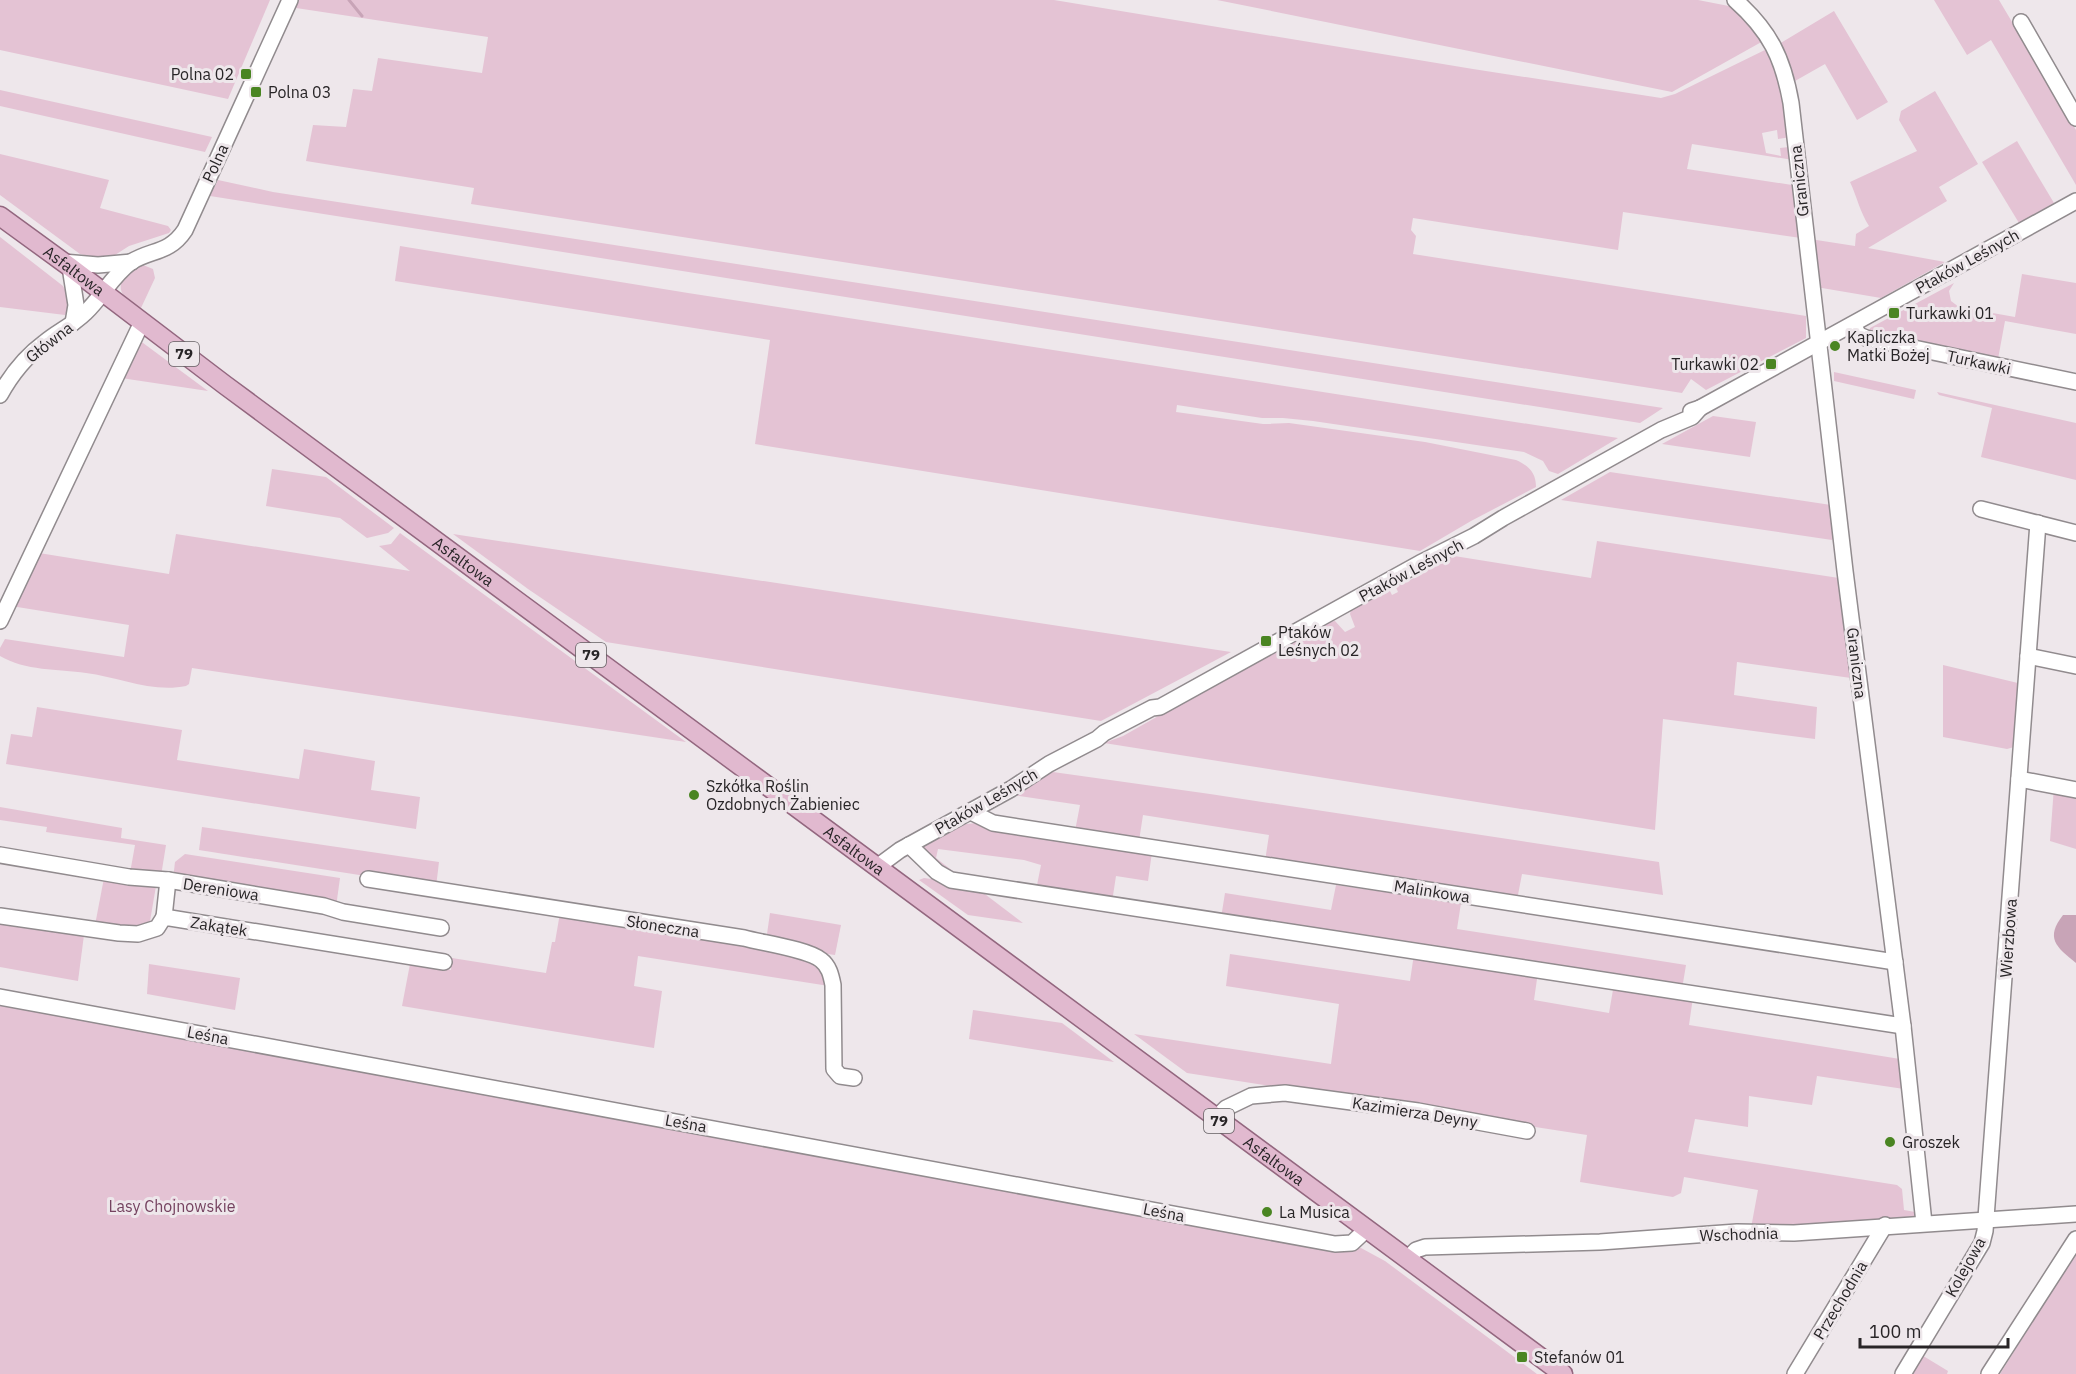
<svg xmlns="http://www.w3.org/2000/svg" width="2076" height="1374" viewBox="0 0 2076 1374" font-family="'IBM Plex Sans',sans-serif">
<style>
.green{fill:#e4c3d4}
.water{fill:#c8a4b7}
.lines{fill:none;stroke-linecap:round;stroke-linejoin:round}
.stream{stroke:#c8a4b7;stroke-width:3}
.minor-casing{stroke:#918b8e;stroke-width:18}
.major-casing{stroke:#93677f;stroke-width:21}
.minor{stroke:#fff;stroke-width:15}
.major{stroke:#e1b9cf;stroke-width:18}
.poi-dot{fill:#4a8522;stroke:#eee7eb;stroke-width:2}
.labels{text-anchor:middle;stroke-width:6;stroke-linejoin:round;paint-order:stroke}
.shield{fill:#eee7eb;stroke:#635f62;stroke-width:1.5}
.shield-label{font-size:15px;font-weight:bold;fill:#282527}
.poi-label{font-size:16px;fill:#282527;stroke:#eee7eb;text-anchor:start}
.street-label{font-size:16px;fill:#282527;stroke:#eee7eb}
.park-label{font-size:16px;fill:#754360;stroke:#eee7eb}
</style>
<rect width="100%" height="100%" fill="#eee7eb"/>
<g class="green">
<polygon points="0,0 270,0 228,99 0,50"/>
<polygon points="299,0 1054,0 1473,69 1661,98 1675,94 1771,47 1782,73 1791,137 1778,139 1777,130 1762,133 1766,153 1781,156 1780,148 1789,147 1793,160 1692,144 1687,169 1792,185 1796,184 1801,238 1623,212 1618,250 1413,218 1411,230 1416,236 1413,254 1806,316 1806,338 1706,390 1691,379 1682,393 471,204 474,188 306,161 313,125 346,127 353,89 372,91 378,58 482,73 488,37 296,8"/>
<polygon points="1217,0 1698,0 1739,8 1765,40 1672,92"/>
<polygon points="1934,0 1999,0 2076,130 2076,185 1991,40 1967,55"/>
<polygon points="1834,11 1888,102 1857,120 1825,64 1795,81 1779,44"/>
<polygon points="0,90 212,137 205,152 0,106"/>
<path d="M1935 91 1978 164 1939 187 1947 201 1868 248 1945 262 1881 298 1816 287 1810 239 1855 246 1856 234 1869 226C1860 212 1857 197 1850 182L1917 151 1899 120 1901 111Z"/>
<polygon points="2017,141 2054,203 2019,223 1982,162"/>
<polygon points="0,154 109,180 100,208 168,226 171,230 169,233 129,246 115,255 93,257 80,254 0,195"/>
<polygon points="218,180 273,192 357,205 1663,408 1640,423 210,196"/>
<path d="M0 237 63 286C69 295 70 305 65 315L0 307Z"/>
<path d="M400 246 688 293 1618 438 1558 474 1549 471 1543 461 1524 452 1313 421 1283 418H1262L1177 405 1176 412 1263 424 1289 423 1425 442 1516 460C1529 466 1536 473 1536 487L1471 521 1420 551 755 444 770 340 395 281Z"/>
<path d="M143 265 153 269 155 278 141 308C136 305 129 301 125 297 112 282 132 270 143 265Z"/>
<polygon points="2022,274 2076,283 2076,334 2005,321 1998,359 1869,335 1870,328 1954,283 1949,291 1951,301 1959,307 2015,317"/>
<polygon points="139,340 208,391 121,378"/>
<polygon points="1834,372 1916,390 1914,399 1834,381"/>
<polygon points="1937,392 2076,423 2076,480 1981,457 1992,408 1939,395"/>
<polygon points="1713,416 1756,422 1750,457 1662,444"/>
<polygon points="272,469 326,477 394,528 388,533 367,538 340,518 266,506"/>
<polygon points="1610,472 1831,505 1835,535 1832,540 1561,500"/>
<path d="M400 533 686 742 192 668 189 684 186 686C152 693 118 677 86 673 58 669 25 671 0 656V648L5 639 124 657 129 625 11 606 39 553 169 574 176 534 410 571 379 546 391 544Z"/>
<polygon points="453,534 1231,652 1101,721 606,642 528,589"/>
<polygon points="1597,541 1839,578 1851,678 1737,662 1734,695 1817,707 1815,739 1663,719 1655,830 1104,743 1123,736 1323,623 1335,621 1345,632 1355,627 1350,614 1351,610 1389,589 1392,595 1398,592 1395,585 1409,578 1410,580 1416,577 1415,574 1448,555 1591,578"/>
<polygon points="1943,665 2022,684 2014,747 2007,749 1943,737"/>
<polygon points="37,707 182,730 177,760 299,779 304,749 375,761 371,790 420,797 416,829 6,764 11,734 32,737"/>
<polygon points="1053,772 1210,794 1659,862 1663,895 1522,874 1517,900 1265,861 1269,835 1143,815 1139,841 1075,831 1080,805 1012,795"/>
<polygon points="2054,787 2076,794 2076,849 2050,841"/>
<polygon points="0,807 122,828 121,838 166,845 161,876 130,873 135,845 46,832 47,827 0,820"/>
<polygon points="976,823 984,826 1152,852 1148,881 1116,876 1112,902 1036,890 1041,865 1024,860 938,849 936,858 963,879 953,877 924,854 922,847 924,842 958,825"/>
<polygon points="202,827 439,862 436,887 199,850"/>
<polygon points="185,854 340,878 336,907 173,879 175,862"/>
<polygon points="104,878 156,886 149,927 95,925"/>
<polygon points="924,878 973,885 1023,923 968,915 919,880"/>
<polygon points="1336,885 1461,903 1457,929 1686,965 1682,989 1221,918 1225,893 1331,910"/>
<polygon points="560,913 789,952 822,966 829,986 638,956 634,986 662,991 654,1048 402,1006 410,964 451,970 452,958 546,973 552,942 555,942"/>
<polygon points="770,913 841,925 835,955 806,951 766,941"/>
<polygon points="0,920 84,935 78,981 0,967"/>
<polygon points="1230,954 1410,981 1414,954 1538,972 1534,1000 1609,1013 1614,984 1693,997 1689,1025 1900,1059 1904,1089 1817,1076 1812,1105 1749,1096 1748,1127 1695,1119 1688,1152 1897,1185 1902,1189 1904,1210 1915,1212 1916,1219 1751,1228 1758,1190 1684,1177 1681,1193 1673,1197 1580,1182 1587,1135 1187,1073 1134,1034 1331,1064 1339,1004 1226,986"/>
<polygon points="149,964 240,978 235,1010 147,994"/>
<polygon points="0,1004 1336,1251 1361,1248 1385,1261 1537,1374 0,1374"/>
<polygon points="973,1010 1062,1023 1114,1062 969,1039"/>
<polygon points="2076,1252 2076,1374 2000,1374"/>
<polygon points="1920,1354 1948,1371 1947,1374 1908,1374"/>
</g>
<path class="water" d="M2063 915H2076V963C2056 947 2045 938 2063 915Z"/>
<g class="lines">
<polyline class="stream" points="349,0 362,16"/>
<defs>
<g id="minor">
<path d="M1735 0C1770 31 1783 58 1791 103L1845 571 1903 1026 1924 1223"/>
<polyline points="2021,22 2076,118"/>
<polyline points="63,262 98,265 132,262"/>
<polyline points="70,267 76,305 73,323"/>
<polyline points="1853,325 1859,335 1866,338 2076,382"/>
<path d="M0 395C11 375 25 357 44 343 57 332 73 325 85 313 102 297 112 276 131 262 152 249 169 254 185 230L290 0"/>
<polyline points="1691,411 1700,408 2076,201"/>
<polyline points="1981,509 2076,533"/>
<polyline points="0,621 142,322"/>
<polyline points="2028,656 2076,666"/>
<polyline points="2019,779 2076,790"/>
<polyline points="971,811 975,814 993,823 1895,962"/>
<polyline points="909,845 937,872 951,880 1903,1026"/>
<polyline points="0,855 129,877 168,880 324,906 343,912 441,928"/>
<polyline points="877,867 900,850 1011,789 1049,764 1097,739 1104,733 1152,708 1160,707 1420,563 1474,536 1503,518 1661,430 1692,417 1700,408"/>
<path d="M368 879 744 938C762 943 808 949 821 960 829 966 831 975 833 985L834 1069 840 1076 854 1078"/>
<polyline points="0,916 119,933 138,934 157,928 164,917 444,962"/>
<polyline points="164,917 168,880"/>
<polyline points="0,997 1335,1244 1352,1243 1367,1229"/>
<polyline points="1216,1118 1226,1108 1251,1096 1285,1093 1418,1111 1527,1131"/>
<polyline points="1407,1259 1416,1250 1425,1247 1600,1242 1737,1232 1794,1233 2076,1214"/>
<polyline points="1795,1374 1885,1225"/>
<polyline points="1903,1374 1982,1243 1985,1231 2038,523"/>
<polyline points="1989,1374 2076,1239"/>
</g>
<g id="major">
<path id="s1" d="M0 216 70 267 225 385 1563 1374"/>
</g>
</defs>
<use href="#minor" class="minor-casing"/>
<use href="#major" class="major-casing"/>
<use href="#minor" class="minor"/>
<use href="#major" class="major"/>
</g>
<g class="poi-dot">
<rect x="240" y="68" width="12" height="12" rx="3"/>
<rect x="250" y="86" width="12" height="12" rx="3"/>
<rect x="1888" y="307" width="12" height="12" rx="3"/>
<circle cx="1835" cy="346" r="6"/>
<rect x="1765" y="358" width="12" height="12" rx="3"/>
<rect x="1260" y="635" width="12" height="12" rx="3"/>
<circle cx="694" cy="795" r="6"/>
<circle cx="1890" cy="1142" r="6"/>
<circle cx="1267" cy="1212" r="6"/>
<rect x="1516" y="1351" width="12" height="12" rx="3"/>
</g>
<g class="labels">
<g class="shield">
<rect x="169" y="342" width="30" height="24" rx="4.5"/>
<rect x="576" y="643" width="30" height="24" rx="4.5"/>
<rect x="1204" y="1109" width="30" height="24" rx="4.5"/>
</g>
<g class="shield-label">
<text x="184" y="359">79</text>
<text x="591" y="660">79</text>
<text x="1219" y="1126">79</text>
</g>
<g class="poi-label">
<text x="234" y="80" text-anchor="end">Polna 02</text>
<text x="268" y="98">Polna 03</text>
<text x="1906" y="319">Turkawki 01</text>
<text x="1847" y="343">Kapliczka<tspan x="1847" dy="18">Matki Bożej</tspan></text>
<text x="1759" y="370" text-anchor="end">Turkawki 02</text>
<text x="1278" y="638">Ptaków<tspan x="1278" dy="18">Leśnych 02</tspan></text>
<text x="706" y="792">Szkółka Roślin<tspan x="706" dy="18">Ozdobnych Żabieniec</tspan></text>
<text x="1902" y="1148">Groszek</text>
<text x="1279" y="1218">La Musica</text>
<text x="1534" y="1363">Stefanów 01</text>
</g>
<g class="street-label">
<text transform="translate(215 163) rotate(-65)" y="6">Polna</text>
<text transform="translate(1799 181) rotate(-96)" y="6">Graniczna</text>
<text transform="translate(1967 261) rotate(-29)" y="6">Ptaków Leśnych</text>
<text dy="6" stroke="none"><textPath href="#s1" startOffset="92">Asfaltowa</textPath></text>
<text transform="translate(49 342) rotate(-38)" y="6">Główna</text>
<text transform="translate(1979 362) rotate(12)" y="6">Turkawki</text>
<text dy="6" stroke="none"><textPath href="#s1" startOffset="578">Asfaltowa</textPath></text>
<text transform="translate(1411 570) rotate(-28)" y="6">Ptaków Leśnych</text>
<text transform="translate(1857 663) rotate(83)" y="6">Graniczna</text>
<text transform="translate(986 801) rotate(-30)" y="6">Ptaków Leśnych</text>
<text dy="6" stroke="none"><textPath href="#s1" startOffset="1064">Asfaltowa</textPath></text>
<text transform="translate(221 889) rotate(9)" y="6">Dereniowa</text>
<text transform="translate(1432 891) rotate(9)" y="6">Malinkowa</text>
<text transform="translate(219 926) rotate(9)" y="6">Zakątek</text>
<text transform="translate(663 926) rotate(9)" y="6">Słoneczna</text>
<text transform="translate(2008 938) rotate(-86)" y="6">Wierzbowa</text>
<text transform="translate(208 1035) rotate(11)" y="6">Leśna</text>
<text transform="translate(1415 1112) rotate(9)" y="6">Kazimierza Deyny</text>
<text transform="translate(686 1123) rotate(10)" y="6">Leśna</text>
<text dy="6" stroke="none"><textPath href="#s1" startOffset="1586">Asfaltowa</textPath></text>
<text transform="translate(1164 1212) rotate(11)" y="6">Leśna</text>
<text transform="translate(1739 1234) rotate(-2)" y="6">Wschodnia</text>
<text transform="translate(1965 1267) rotate(-61)" y="6">Kolejowa</text>
<text transform="translate(1840 1300) rotate(-59)" y="6">Przechodnia</text>
</g>
<g class="park-label">
<text x="172" y="1212">Lasy Chojnowskie</text>
</g>
</g>
<path d="M1860 1338v9h148v-9" fill="none" stroke="#282527" stroke-width="3"/>
<text x="1869" y="1338" font-size="18" fill="#282527" stroke="#eee7eb" stroke-width="4.5" paint-order="stroke">100 m</text>
</svg>
